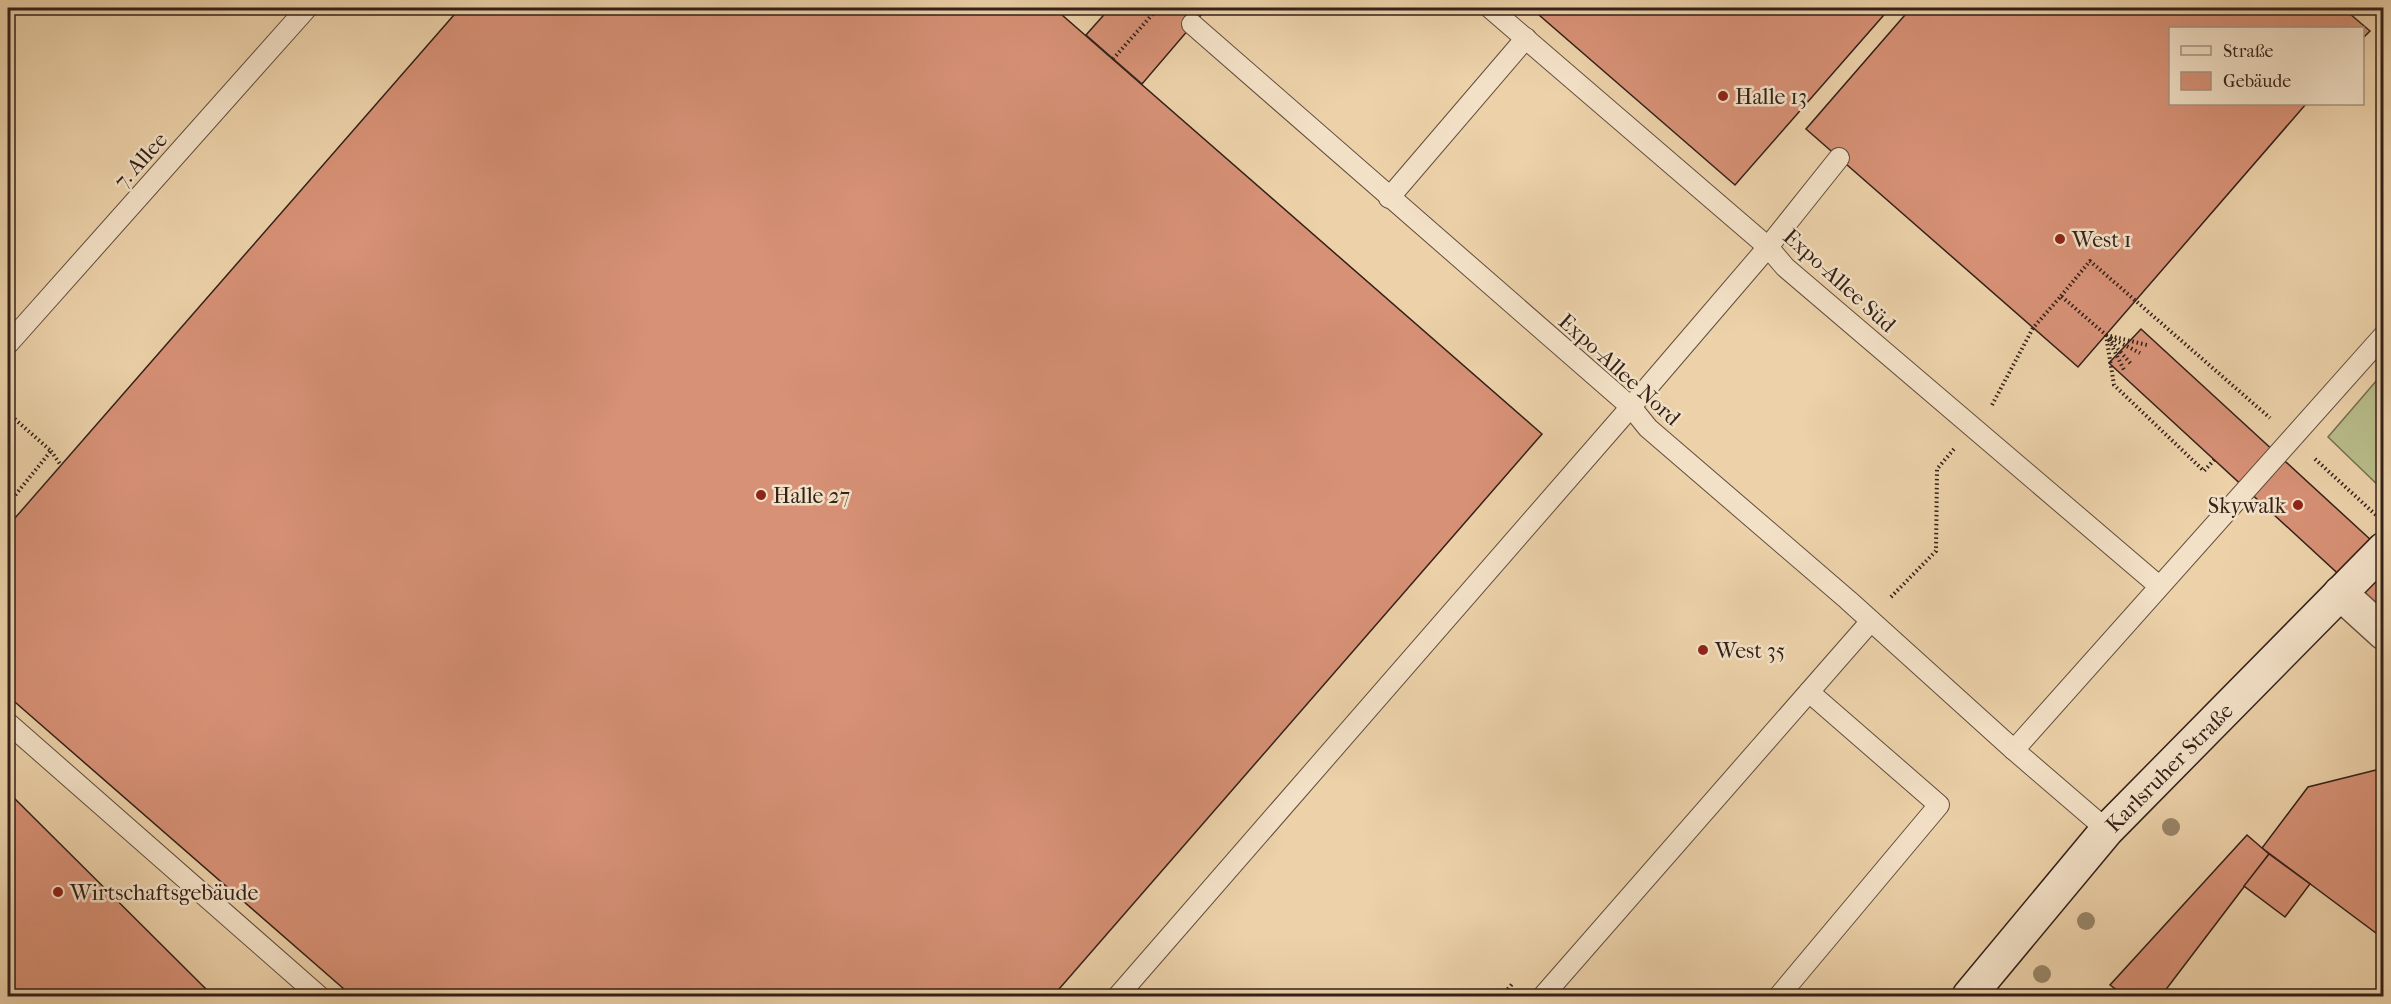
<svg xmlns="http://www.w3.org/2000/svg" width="2391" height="1004" viewBox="0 0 2391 1004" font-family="'IM FELL French Canon',serif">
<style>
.green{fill:#b7bc89;stroke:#756e51;stroke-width:1.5}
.building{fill:#d79176;stroke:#332119;stroke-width:1.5}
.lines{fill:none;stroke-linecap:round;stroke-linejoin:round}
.service-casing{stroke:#614d3d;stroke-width:22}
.minor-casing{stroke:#614d3d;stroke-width:36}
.secondary-casing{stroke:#332119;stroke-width:36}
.path{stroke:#332119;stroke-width:4;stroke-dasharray:1.5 3;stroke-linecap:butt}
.service{stroke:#f3e1c7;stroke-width:20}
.minor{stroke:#f3e1c7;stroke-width:33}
.secondary{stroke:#f3e1c7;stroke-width:33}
.tree{fill:#988669}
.poi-dot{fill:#8f2418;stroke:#f3e1c7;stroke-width:2}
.labels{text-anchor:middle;stroke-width:5;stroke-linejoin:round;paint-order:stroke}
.poi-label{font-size:22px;fill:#332119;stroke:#f3e1c7;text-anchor:start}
.street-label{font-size:22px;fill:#332119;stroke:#f3e1c7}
</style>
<rect width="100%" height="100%" fill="#ecd1a9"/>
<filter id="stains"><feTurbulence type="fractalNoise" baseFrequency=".00333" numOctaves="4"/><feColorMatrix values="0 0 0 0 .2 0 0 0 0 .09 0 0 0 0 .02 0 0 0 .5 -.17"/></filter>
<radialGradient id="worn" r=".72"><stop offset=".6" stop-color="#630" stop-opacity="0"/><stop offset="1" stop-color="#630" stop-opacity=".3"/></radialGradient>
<polygon class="green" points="2383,373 2383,490 2328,437"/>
<g class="building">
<polygon points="460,8 1054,8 1542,434 1053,996 352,996 8,696 8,526"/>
<polygon points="1110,8 1207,8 1142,84 1086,35"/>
<polygon points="1531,8 1890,8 1735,185"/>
<polygon points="1911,8 2343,8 2370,31 2362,39 2362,28 2170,28 2170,104 2306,104 2078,367 1806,129"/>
<polygon points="2141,329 2384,552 2384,616 2109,363"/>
<polygon points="2384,768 2384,939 2262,848 2308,787"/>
<polygon points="8,792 213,996 12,996 8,992"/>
<polygon points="2247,835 2269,854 2161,996 2125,996 2110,985"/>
<polygon points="2269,854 2310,884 2285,917 2244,886"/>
</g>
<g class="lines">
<defs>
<g id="service">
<polyline points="1490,8 1768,247 1785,267 2159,586"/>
<polyline points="1192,24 1631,407 1648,428 1848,600 2014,750"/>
<polyline points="1389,198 1526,38"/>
<polyline points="8,344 307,8"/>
<polyline points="8,723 319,996"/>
<polyline points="2107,830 2014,750 2384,335"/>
<polyline points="1118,996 1642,394 1768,247 1839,158"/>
<polyline points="1543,996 1871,621"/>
<polyline points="1779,996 1939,805 1809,692"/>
</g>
<polyline id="minor" points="2340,593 2384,633"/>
<g id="secondary">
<path id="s1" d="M1969 996 2107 830 2384 549"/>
</g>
</defs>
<use href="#service" class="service-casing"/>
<use href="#minor" class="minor-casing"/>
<use href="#secondary" class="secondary-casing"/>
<g class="path">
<polyline points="1113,59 1158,8"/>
<polyline points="2061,296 2090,261 2270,418"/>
<polyline points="2106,335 2114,385 2204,471 2214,460"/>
<polyline points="2106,335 2147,345"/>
<polyline points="2111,338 2140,353"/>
<polyline points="2109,340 2125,372"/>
<polyline points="1992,405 2033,328 2061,296 2105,334 2131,364"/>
<polyline points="8,413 51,451 8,504"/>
<polyline points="51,451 60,464"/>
<polyline points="2315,459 2376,515"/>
<polyline points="1891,597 1936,551 1937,469 1954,449"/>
<polyline points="1502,996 1513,983"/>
</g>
<use href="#service" class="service"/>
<use href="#minor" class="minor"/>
<use href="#secondary" class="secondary"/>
</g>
<g class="tree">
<circle cx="2171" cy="827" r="9"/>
<circle cx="2086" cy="921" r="9"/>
<circle cx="2042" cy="974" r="9"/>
</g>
<g class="poi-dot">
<circle cx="1723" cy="96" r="6"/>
<circle cx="2060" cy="239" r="6"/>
<circle cx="761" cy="495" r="6"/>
<circle cx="2298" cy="505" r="6"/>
<circle cx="1703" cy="650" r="6"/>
<circle cx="58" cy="892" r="6"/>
</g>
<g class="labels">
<g class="poi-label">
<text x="1735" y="104">Halle 13</text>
<text x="2072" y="247">West 1</text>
<text x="773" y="503">Halle 27</text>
<text x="2286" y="513" text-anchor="end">Skywalk</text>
<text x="1715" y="658">West 35</text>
<text x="70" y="900">Wirtschaftsgebäude</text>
</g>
<g class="street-label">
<text transform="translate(140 160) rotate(-48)" y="8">7. Allee</text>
<text transform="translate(1840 280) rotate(42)" y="8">Expo-Allee Süd</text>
<text transform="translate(1620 369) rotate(42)" y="8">Expo-Allee Nord</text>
<text dy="8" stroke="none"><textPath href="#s1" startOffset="304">Karlsruher Straße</textPath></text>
</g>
</g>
<rect width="2391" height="1004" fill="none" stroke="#ecd1a9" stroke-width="30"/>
<rect x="9" y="9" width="2373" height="986" fill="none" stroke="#332119" stroke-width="3"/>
<rect x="15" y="15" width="2361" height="974" fill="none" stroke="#332119" stroke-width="1.5"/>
<rect x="2169" y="27" width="195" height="78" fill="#f3e1c7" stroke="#a69481" stroke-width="1.5"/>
<rect x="2181" y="46" width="30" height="9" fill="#f3e1c7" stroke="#a69481" stroke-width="1.5"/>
<text x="2223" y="57" font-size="18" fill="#332119">Straße</text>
<rect x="2181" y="72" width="30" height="18" fill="#d79176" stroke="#a69481" stroke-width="1.5"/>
<text x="2223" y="87" font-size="18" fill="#332119">Gebäude</text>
<rect width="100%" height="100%" filter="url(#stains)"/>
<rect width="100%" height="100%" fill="url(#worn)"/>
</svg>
